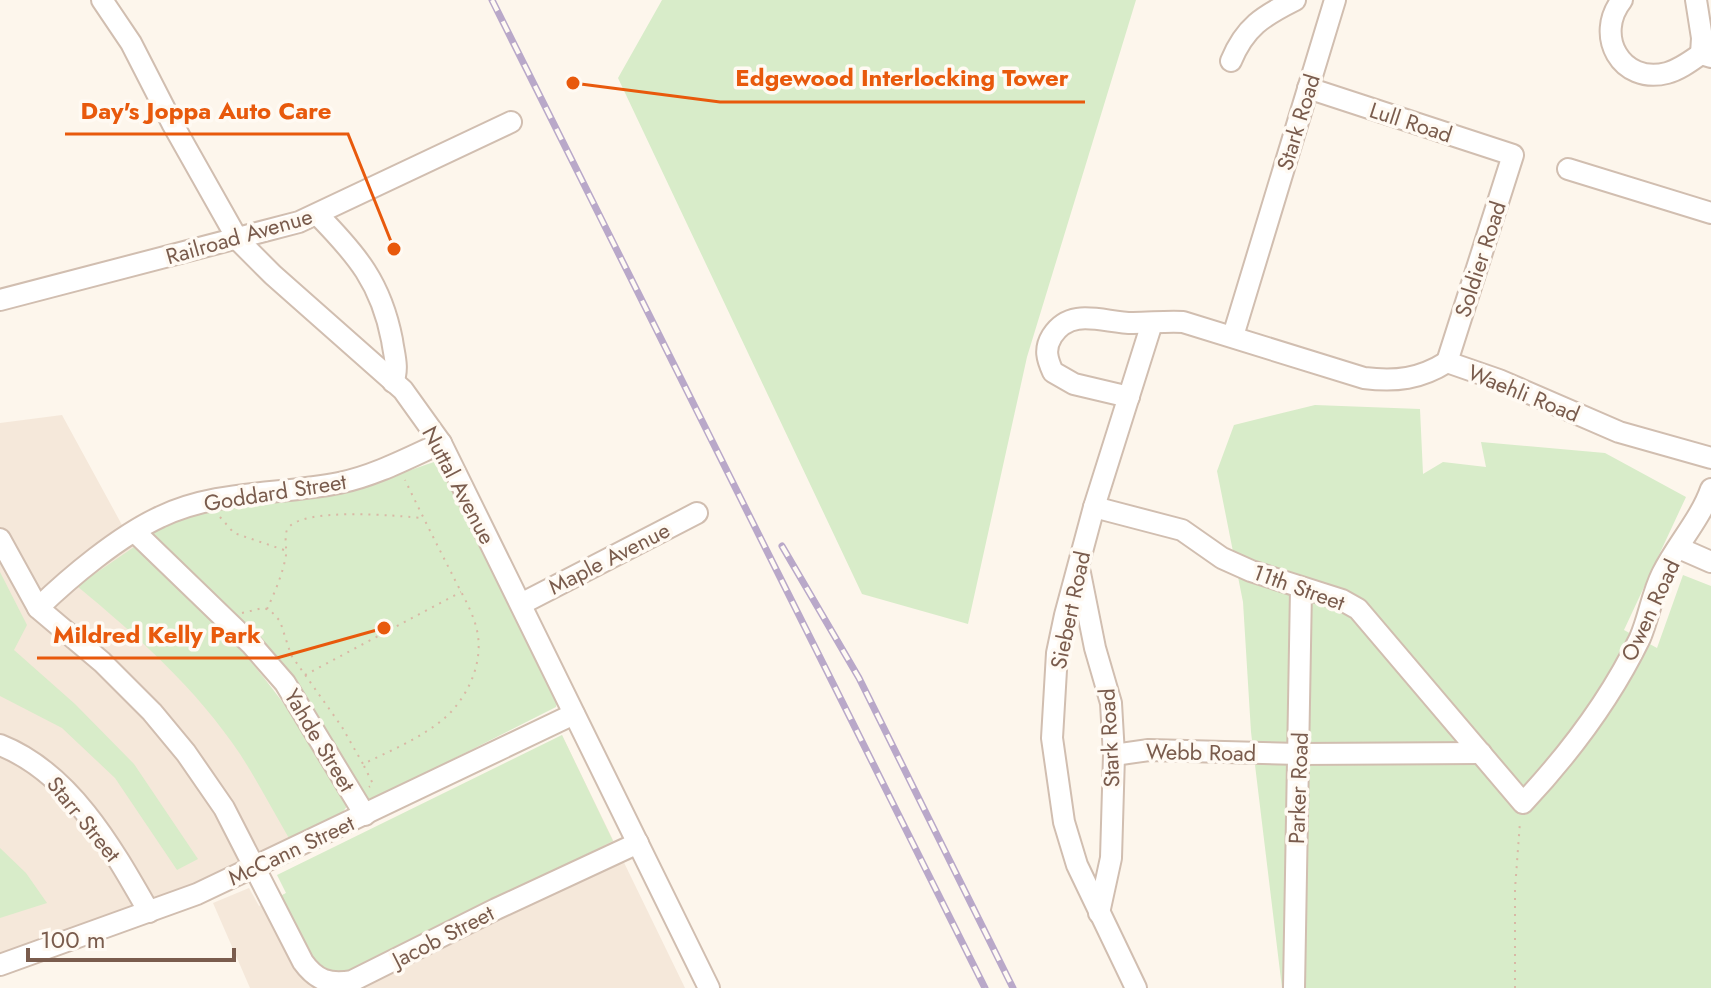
<svg xmlns="http://www.w3.org/2000/svg" width="1711" height="988" viewBox="0 0 1711 988" font-family="Jost,sans-serif">
<style>
.residential{fill:#f5e8da}
.green{fill:#d8ecc9}
.lines{fill:none;stroke-linecap:round;stroke-linejoin:round}
.minor-casing{stroke:#d1beb0;stroke-width:24}
.path{stroke:#d9b8a5;stroke-width:2;stroke-dasharray:2 6;stroke-linecap:butt}
.minor{stroke:#fff;stroke-width:20}
.rail-casing{stroke:#b9a8c9;stroke-width:7}
.rail{stroke:#fffaf3;stroke-width:4;stroke-dasharray:12;stroke-linecap:butt}
.labels{text-anchor:middle;stroke-width:7;stroke-linejoin:round;paint-order:stroke}
.street-label{font-size:22px;fill:#7a5c4d;stroke:#fffaf3}
.leader{fill:none;stroke:#e8590c;stroke-width:3}
.callout-dot{fill:#e8590c;stroke:#fffaf3;stroke-width:3}
.callout-label{font-size:24px;text-anchor:middle;font-weight:bold;fill:#e8590c;stroke:#fffaf3;stroke-width:7;stroke-linejoin:round;paint-order:stroke}
</style>
<rect width="100%" height="100%" fill="#fdf6ec"/>
<g class="residential">
<polygon points="62,415 134,547 169,576 262,674 347,806 340,816 177,891 0,957 0,423"/>
<polygon points="562,735 685,988 250,988 213,903 249,888 259,906 287,893"/>
</g>
<g class="green">
<polygon points="662,0 1136,0 1027,357 968,624 862,594 618,78"/>
<polygon points="1315,405 1420,409 1423,474 1443,462 1486,467 1481,442 1605,453 1686,497 1624,630 1657,648 1683,575 1711,586 1711,988 1282,988 1251,732 1243,602 1217,471 1234,425"/>
<path d="M437 461 442 466 558 699 556 707 372 800 366 799 332 739 302 696 186 566 154 537 153 531C213 501 277 500 341 489 374 483 405 472 437 461Z"/>
<path d="M134 547C222 620 295 704 347 806L340 816 290 840C273 811 258 782 240 754 196 688 137 636 77 586Z"/>
<polygon points="0,572 27,625 14,650 75,704 134,764 198,859 177,870 115,778 62,728 0,696"/>
<polygon points="562,735 613,841 350,973 338,975 315,964 280,896 286,893 277,875"/>
<polygon points="0,848 26,873 47,903 0,918"/>
</g>
<g class="lines">
<defs>
<g id="minor">
<polyline points="102,0 131,43 172,123 238,240 273,275 403,390 441,443 709,988"/>
<path d="M1622 0C1594 35 1621 85 1667 73 1679 70 1691 61 1701 54"/>
<polyline points="1696,0 1702,38 1701,54 1711,57"/>
<path d="M1231 61C1245 27 1263 16 1295 0"/>
<polyline points="1308,88 1513,155 1447,362"/>
<polyline points="1568,169 1711,213"/>
<path d="M318 215C357 255 381 283 392 340 394 355 399 368 393 382"/>
<polyline points="0,300 299,222 511,122"/>
<polyline points="1233,336 1335,0"/>
<path d="M1129 397 1074 384 1053 372C1047 359 1044 349 1052 336 1071 306 1104 323 1133 323 1150 323 1166 321 1183 322L1364 378C1396 382 1420 379 1447 362L1499 380 1619 432 1711 458"/>
<path d="M1094 507 1182 530 1222 558 1251 571 1342 600 1358 609 1523 803C1569 754 1611 698 1640 638 1649 617 1652 594 1662 574 1677 544 1700 520 1711 489"/>
<polyline points="135,532 251,644 285,683 365,815"/>
<path d="M0 539 38 608 102 662 152 712 186 753 224 808 303 962C316 980 329 985 352 981L496 909 638 843"/>
<polyline points="1679,548 1711,562"/>
<polyline points="1080,573 1095,648 1111,703 1114,755 1111,858 1099,913"/>
<polyline points="521,604 697,513"/>
<path d="M38 608C70 577 119 536 160 517 215 490 280 495 339 483 374 476 408 458 441 443"/>
<path d="M0 745C71 773 113 849 149 912"/>
<polyline points="1114,755 1149,750 1299,754 1481,753"/>
<polyline points="0,965 197,894 574,714"/>
<polyline points="1136,988 1077,865 1064,822 1052,738 1057,653 1065,615 1094,507 1152,323"/>
<polyline points="1294,988 1301,589"/>
</g>
</defs>
<use href="#minor" class="minor-casing"/>
<g class="path">
<polyline points="220,517 234,533 287,551"/>
<path d="M267 609C275 592 283 573 286 555 287 548 284 537 287 530 298 506 400 516 422 518"/>
<path d="M242 613 263 608 270 610 280 621 291 655 342 727 363 764C392 750 424 737 448 715 468 695 482 665 478 636 475 614 461 593 452 574 436 543 420 511 405 480"/>
<polyline points="305,675 461,592"/>
<polyline points="364,766 373,784 369,787"/>
<polyline points="1515,988 1515,889 1520,822"/>
</g>
<use href="#minor" class="minor"/>
<defs>
<g id="rail">
<polyline points="492,0 985,988"/>
<polyline points="782,546 859,678 1013,988"/>
</g>
</defs>
<use href="#rail" class="rail-casing"/>
<use href="#rail" class="rail"/>
</g>
<g class="labels">
<g class="street-label">
<text transform="translate(1298 122) rotate(-73)" y="8">Stark Road</text>
<text transform="translate(1411 122) rotate(18)" y="8">Lull Road</text>
<text transform="translate(239 236) rotate(-16)" y="8">Railroad Avenue</text>
<text transform="translate(1480 259) rotate(-72)" y="8">Soldier Road</text>
<text transform="translate(1524 393) rotate(22)" y="8">Waehli Road</text>
<text transform="translate(459 485) rotate(62)" y="8">Nuttal Avenue</text>
<text transform="translate(275 492) rotate(-9)" y="8">Goddard Street</text>
<text transform="translate(609 558) rotate(-27)" y="8">Maple Avenue</text>
<text transform="translate(1299 587) rotate(20)" y="8">11th Street</text>
<text transform="translate(1070 610) rotate(-78)" y="8">Siebert Road</text>
<text transform="translate(1650 610) rotate(-65)" y="8">Owen Road</text>
<text transform="translate(1109 738) rotate(-93)" y="8">Stark Road</text>
<text transform="translate(320 740) rotate(59)" y="8">Yahde Street</text>
<text transform="translate(1201 752) rotate(1)" y="8">Webb Road</text>
<text transform="translate(1298 788) rotate(-88)" y="8">Parker Road</text>
<text transform="translate(84 819) rotate(51)" y="8">Starr Street</text>
<text transform="translate(291 850) rotate(-25)" y="8">McCann Street</text>
<text transform="translate(443 936) rotate(-27)" y="8">Jacob Street</text>
</g>
</g>
<path class="leader" d="M573 83L720 102H1085M394 249L348 134H65M384 628L277 658H37"/>
<g class="callout-dot">
<circle cx="573" cy="83" r="8"/>
<circle cx="394" cy="249" r="8"/>
<circle cx="384" cy="628" r="8"/>
</g>
<g class="callout-label">
<text x="902" y="86">Edgewood Interlocking Tower</text>
<text x="206" y="119">Day's Joppa Auto Care</text>
<text x="157" y="643">Mildred Kelly Park</text>
</g>
<path d="M28 948v12h206v-12" fill="none" stroke="#7a5c4d" stroke-width="4"/>
<text x="40" y="948" font-size="24" fill="#7a5c4d" stroke="#fffaf3" stroke-width="6" paint-order="stroke">100 m</text>
</svg>
